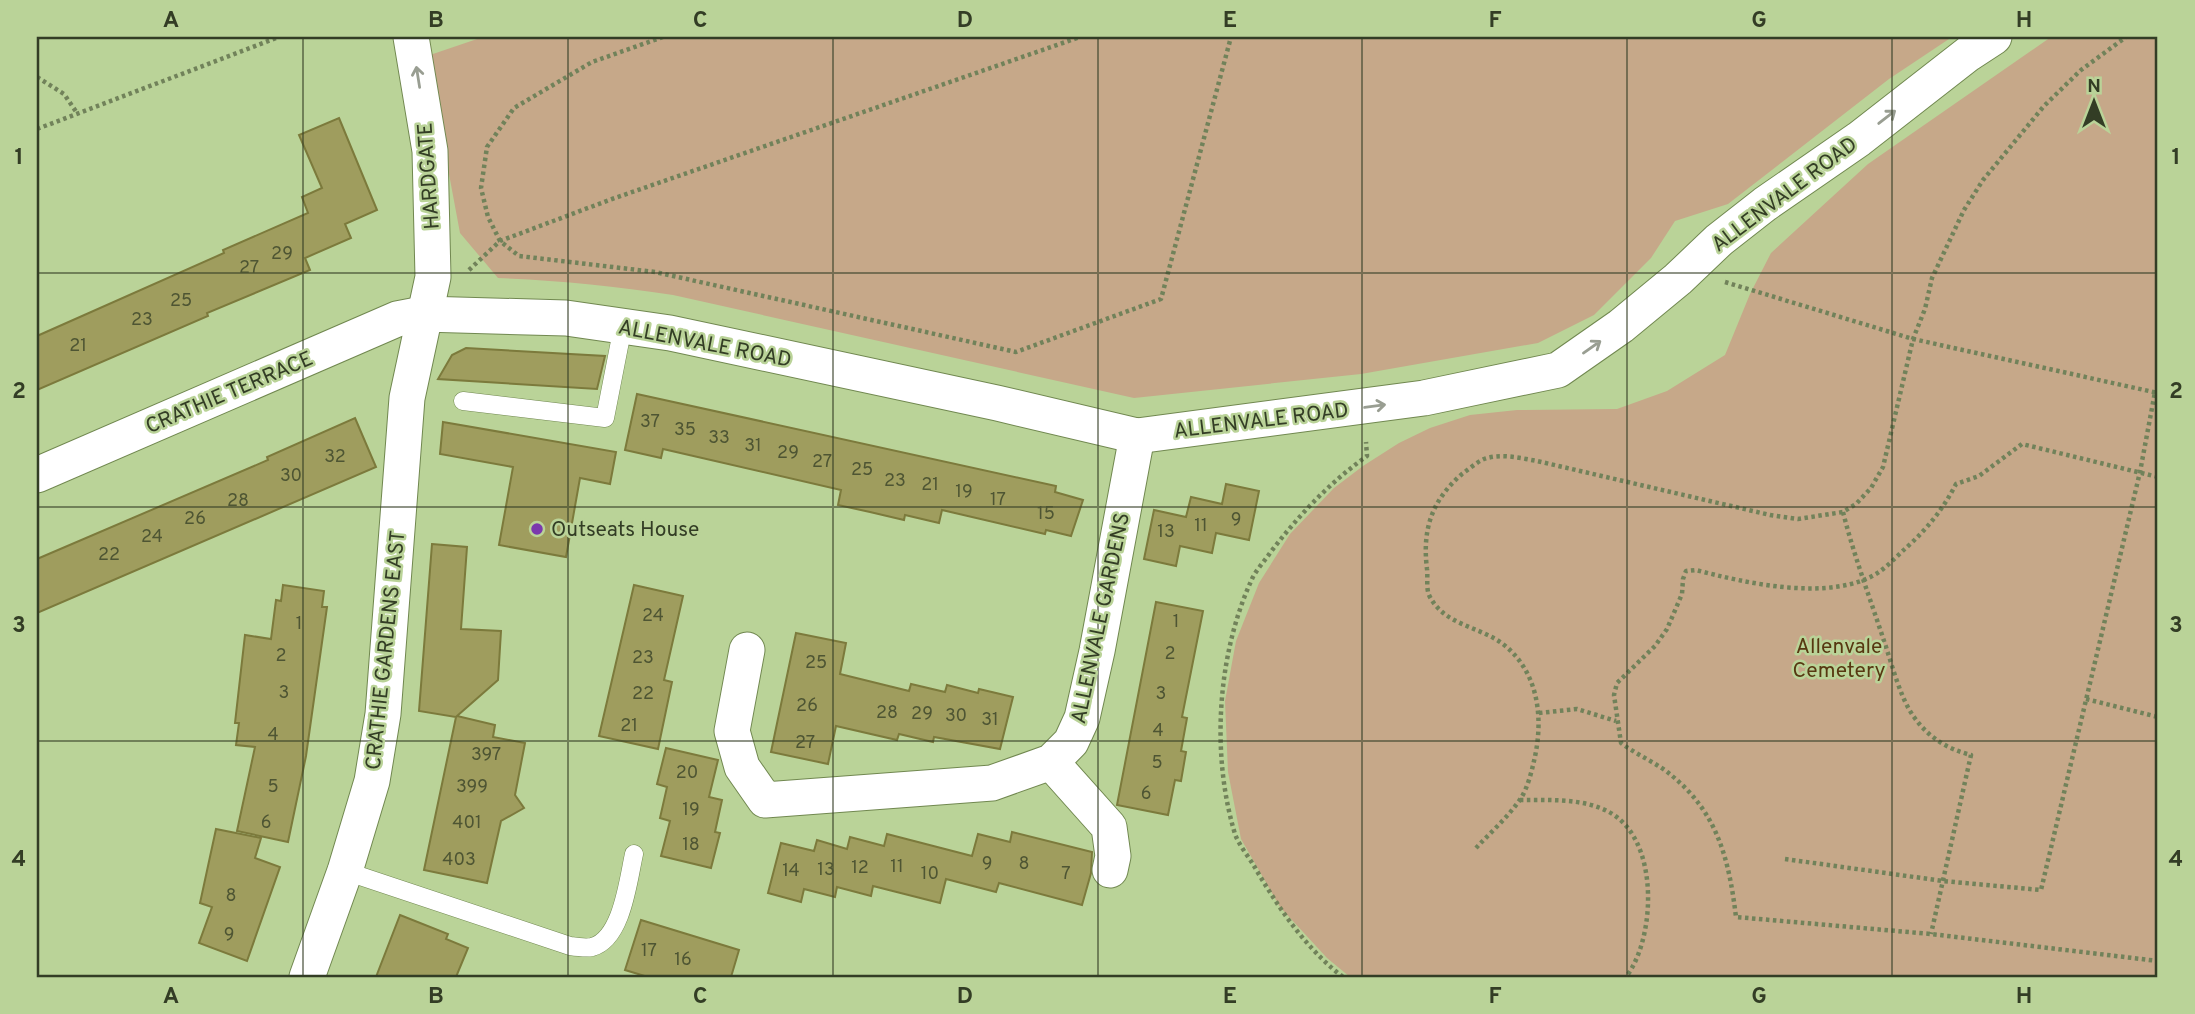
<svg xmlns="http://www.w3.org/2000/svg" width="2195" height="1014" viewBox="0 0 2195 1014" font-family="Overpass,sans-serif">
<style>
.green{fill:#c6a889}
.building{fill:#9f9d5e;stroke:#7c7a3c;stroke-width:2}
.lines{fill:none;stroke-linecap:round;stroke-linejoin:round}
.service-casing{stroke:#718850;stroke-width:19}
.minor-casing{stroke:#718850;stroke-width:37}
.path{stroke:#71825a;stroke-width:4.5;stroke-dasharray:3.5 3.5;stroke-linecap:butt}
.service{stroke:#fff;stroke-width:18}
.minor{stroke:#fff;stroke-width:35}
.oneway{stroke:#999e92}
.grid{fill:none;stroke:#333d25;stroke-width:2;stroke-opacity:0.55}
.poi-dot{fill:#7b39ad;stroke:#bad398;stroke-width:2.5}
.labels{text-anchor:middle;stroke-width:5;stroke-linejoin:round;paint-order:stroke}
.number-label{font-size:18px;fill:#4e5533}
.street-label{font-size:21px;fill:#333d25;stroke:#bad398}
.poi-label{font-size:21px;fill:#333d25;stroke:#bad398;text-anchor:start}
.park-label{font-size:21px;fill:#573711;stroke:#bad398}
.neatline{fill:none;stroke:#333d25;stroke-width:2.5}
.grid-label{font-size:23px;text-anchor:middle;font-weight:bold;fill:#333d25}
</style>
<rect width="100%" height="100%" fill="#bad398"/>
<g class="green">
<path d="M483 37H1952L1889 79 1728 204 1675 221 1651 258 1594 315 1538 343 1361 374 1134 398 673 295C614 286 557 280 498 278L460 233 427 56Z"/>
<polygon points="2051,37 2158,37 2158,977 1350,977 1327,958 1280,907 1241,839 1228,772 1225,701 1236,641 1259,583 1290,534 1334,488 1363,466 1399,443 1430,428 1470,415 1517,410 1617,409 1667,391 1725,355 1750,294 1771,253 1868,164"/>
</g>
<g class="building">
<polygon points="339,118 377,210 345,224 351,238 305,258 310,270 207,313 208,316 37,390 37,336 224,253 223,250 308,213 302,197 322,188 299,135"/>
<polygon points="466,348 605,356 597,389 438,379 452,355"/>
<polygon points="637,394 1056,486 1055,492 1083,500 1071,536 1046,530 1045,534 942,510 939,523 905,515 904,520 870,512 838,505 841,490 663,449 661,458 625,450"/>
<polygon points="355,418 376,467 37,613 37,559 268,460 267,457"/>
<polygon points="443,422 616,452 610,484 580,478 566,557 499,545 513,467 440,454"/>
<polygon points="1226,484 1259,491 1249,540 1216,533 1212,553 1180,546 1176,566 1144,559 1154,510 1186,517 1191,497 1222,504"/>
<polygon points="432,544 467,547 461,629 501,631 498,680 457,716 495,725 493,737 525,743 515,795 524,808 501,821 487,883 424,870 456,717 419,711"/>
<polygon points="283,585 324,591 322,607 327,607 306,756 288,842 237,831 255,747 236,745 239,723 235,723 245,635 271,639 276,600 281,601"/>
<polygon points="634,585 683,596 664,680 672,682 658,749 599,736"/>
<polygon points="1156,602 1203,611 1182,717 1187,718 1181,751 1186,752 1181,781 1175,780 1168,815 1117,805"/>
<polygon points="796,633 846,643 840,674 909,691 911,684 945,692 947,685 978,693 979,689 1013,697 1000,749 934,737 933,742 899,734 897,740 836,726 828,764 771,752"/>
<polygon points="666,748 718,760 709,797 722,800 715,832 720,833 711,868 661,856 670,821 660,818 667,787 657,784"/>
<polygon points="216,829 261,838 255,858 280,867 247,961 199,943 212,907 200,903"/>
<polygon points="1012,832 1092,852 1091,873 1082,905 999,883 996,892 946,879 940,903 873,886 871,896 837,887 835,897 804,889 801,902 768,893 781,843 814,851 817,840 847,849 850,837 884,846 887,834 972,856 978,834 1010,842"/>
<polygon points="400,915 448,934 446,939 468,948 456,977 376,977"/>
<polygon points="641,920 739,950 731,977 648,977 625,970"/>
</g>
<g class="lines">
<defs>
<g id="service">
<polyline points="463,401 605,418 623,326"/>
<path d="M345 871 570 946C577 947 586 948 592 947 622 939 628 881 634 854"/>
</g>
<g id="minor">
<polyline points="37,475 397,319 423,314 566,318 670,333 997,403 1137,436 1424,398 1558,370 1621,326 1678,279 1719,240 1765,204 1859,139 1968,54 1994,37"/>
<polyline points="747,650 732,731 742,767 765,800 992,783 1051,762 1071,742 1082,718 1097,651 1137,436"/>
<polyline points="1051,762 1109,827 1113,856 1110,870"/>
<polyline points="307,977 345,871 372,781 383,714 407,398 433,277 430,151 411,37"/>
</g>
</defs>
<use href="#service" class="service-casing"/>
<use href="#minor" class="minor-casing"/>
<g class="path">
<polyline points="663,37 592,62 514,108 487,147 481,188 488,217 500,241 519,256 655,272 1016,352 1161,299 1231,37"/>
<polyline points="37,77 64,94 77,113"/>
<polyline points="37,129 279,37"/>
<polyline points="469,270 500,241 612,199 1080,37"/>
<polyline points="1725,282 1913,339 2158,393"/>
<path d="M2158 477 2022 444 1979 476 1956 484C1943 509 1928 528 1907 547 1898 555 1889 565 1879 572 1833 603 1745 583 1696 570L1686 571 1683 579 1682 594 1667 629 1655 646 1617 683 1614 695 1621 743C1637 755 1657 763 1671 775 1718 813 1729 860 1736 917L1931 934 2158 961"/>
<path d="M1843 512C1854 556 1870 598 1884 641 1892 664 1900 698 1914 717 1928 737 1947 749 1971 755L1931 934"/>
<polyline points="2086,699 2158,717"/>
<polyline points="1539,713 1577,709 1616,721"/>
<path d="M1520 800C1549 800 1583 798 1609 812 1660 839 1656 938 1626 977"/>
<path d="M1476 848C1490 833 1507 818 1519 801 1527 790 1531 774 1534 761 1544 719 1539 672 1503 644 1479 626 1443 625 1429 595 1426 588 1428 576 1427 569 1422 529 1432 500 1462 474 1469 469 1477 462 1484 459 1501 453 1520 458 1537 461L1770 515 1798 519 1843 512 1856 504 1871 488 1883 467 1913 339 1925 309 1932 278 1964 210 1983 180 2044 106 2081 70 2126 37"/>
<polyline points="1785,859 1943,881 2041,890 2140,472 2155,392"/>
<path d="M1343 977C1305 948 1278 907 1254 866 1248 856 1239 845 1235 834 1211 755 1217 655 1252 579 1256 570 1264 562 1270 553 1298 516 1329 483 1367 456L1366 442"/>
</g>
<use href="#service" class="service"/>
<use href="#minor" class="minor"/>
</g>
<defs><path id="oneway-shaft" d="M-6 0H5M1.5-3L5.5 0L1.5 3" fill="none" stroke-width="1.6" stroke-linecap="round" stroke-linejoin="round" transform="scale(1.75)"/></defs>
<g class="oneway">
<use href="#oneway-shaft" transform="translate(418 77) rotate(-99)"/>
<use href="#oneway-shaft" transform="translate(1887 117) rotate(-38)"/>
<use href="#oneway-shaft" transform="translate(1592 347) rotate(-35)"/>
<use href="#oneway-shaft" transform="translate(1375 406) rotate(-8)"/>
</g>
<path class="grid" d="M303 37V977M568 37V977M833 37V977M1098 37V977M1362 37V977M1627 37V977M1892 37V977M37 273H2158M37 507H2158M37 741H2158"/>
<circle class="poi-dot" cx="537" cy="529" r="7"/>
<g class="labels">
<g class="number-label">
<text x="282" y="259">29</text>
<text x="249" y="273">27</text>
<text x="181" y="306">25</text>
<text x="142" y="325">23</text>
<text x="78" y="351">21</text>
<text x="650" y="427">37</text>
<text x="685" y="435">35</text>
<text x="719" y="443">33</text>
<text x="753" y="451">31</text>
<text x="788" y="458">29</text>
<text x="335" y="462">32</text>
<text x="822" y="467">27</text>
<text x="862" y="475">25</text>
<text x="291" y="481">30</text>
<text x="895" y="486">23</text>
<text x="930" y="490">21</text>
<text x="964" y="497">19</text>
<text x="998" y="505">17</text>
<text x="238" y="506">28</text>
<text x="1046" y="519">15</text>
<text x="195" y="524">26</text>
<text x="1236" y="525">9</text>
<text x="1201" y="531">11</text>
<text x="1166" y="537">13</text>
<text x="152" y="542">24</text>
<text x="109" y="560">22</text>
<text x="653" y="621">24</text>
<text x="1176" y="627">1</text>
<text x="299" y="629">1</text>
<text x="1170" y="659">2</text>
<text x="281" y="661">2</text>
<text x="643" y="663">23</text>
<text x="816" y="668">25</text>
<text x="284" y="698">3</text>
<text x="643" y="699">22</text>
<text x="1161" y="699">3</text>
<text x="807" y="711">26</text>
<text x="887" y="718">28</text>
<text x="922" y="719">29</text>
<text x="956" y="721">30</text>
<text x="990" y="725">31</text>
<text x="629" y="731">21</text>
<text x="1158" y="736">4</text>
<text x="273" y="740">4</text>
<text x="805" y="748">27</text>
<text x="486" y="760">397</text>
<text x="1157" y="768">5</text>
<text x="687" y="778">20</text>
<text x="273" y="792">5</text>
<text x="472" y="792">399</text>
<text x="1146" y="799">6</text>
<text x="691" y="815">19</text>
<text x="266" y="828">6</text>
<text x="467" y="828">401</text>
<text x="691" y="850">18</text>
<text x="459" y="865">403</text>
<text x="987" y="869">9</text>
<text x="1024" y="869">8</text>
<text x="897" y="872">11</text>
<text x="860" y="873">12</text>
<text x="826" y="875">13</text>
<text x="791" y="876">14</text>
<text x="930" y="879">10</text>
<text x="1066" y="879">7</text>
<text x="231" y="901">8</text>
<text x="229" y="940">9</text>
<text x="649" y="956">17</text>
<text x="683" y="965">16</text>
</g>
<g class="street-label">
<text transform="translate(428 176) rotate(-94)" y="7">HARDGATE</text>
<text transform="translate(1784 194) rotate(-37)" y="7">ALLENVALE ROAD</text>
<text transform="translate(705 343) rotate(11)" y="7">ALLENVALE ROAD</text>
<text transform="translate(229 392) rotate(-23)" y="7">CRATHIE TERRACE</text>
<text transform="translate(1261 420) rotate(-7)" y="7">ALLENVALE ROAD</text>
<text transform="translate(1100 618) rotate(-78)" y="7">ALLENVALE GARDENS</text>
<text transform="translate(385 650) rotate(-84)" y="7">CRATHIE GARDENS EAST</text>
</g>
<g class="poi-label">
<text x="551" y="536">Outseats House</text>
</g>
<g class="park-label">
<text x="1839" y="653">Allenvale<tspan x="1839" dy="24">Cemetery</tspan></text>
</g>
</g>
<rect width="2195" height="1014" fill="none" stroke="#bad398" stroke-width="77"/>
<g transform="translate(2094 102)" stroke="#bad398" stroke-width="5" paint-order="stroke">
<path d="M0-5L12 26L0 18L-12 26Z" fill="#333d25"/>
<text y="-10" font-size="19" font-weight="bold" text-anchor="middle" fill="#333d25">N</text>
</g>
<rect x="38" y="38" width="2118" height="938" class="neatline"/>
<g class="grid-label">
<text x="171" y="27">A</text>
<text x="436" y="27">B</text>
<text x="700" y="27">C</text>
<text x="965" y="27">D</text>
<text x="1230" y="27">E</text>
<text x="1495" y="27">F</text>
<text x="1759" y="27">G</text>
<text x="2024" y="27">H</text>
<text x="19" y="164">1</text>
<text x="2176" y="164">1</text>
<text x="19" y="398">2</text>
<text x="2176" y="398">2</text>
<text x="19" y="632">3</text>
<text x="2176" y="632">3</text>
<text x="19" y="866">4</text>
<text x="2176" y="866">4</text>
<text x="171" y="1003">A</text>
<text x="436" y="1003">B</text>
<text x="700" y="1003">C</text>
<text x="965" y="1003">D</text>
<text x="1230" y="1003">E</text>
<text x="1495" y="1003">F</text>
<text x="1759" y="1003">G</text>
<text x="2024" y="1003">H</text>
</g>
</svg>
